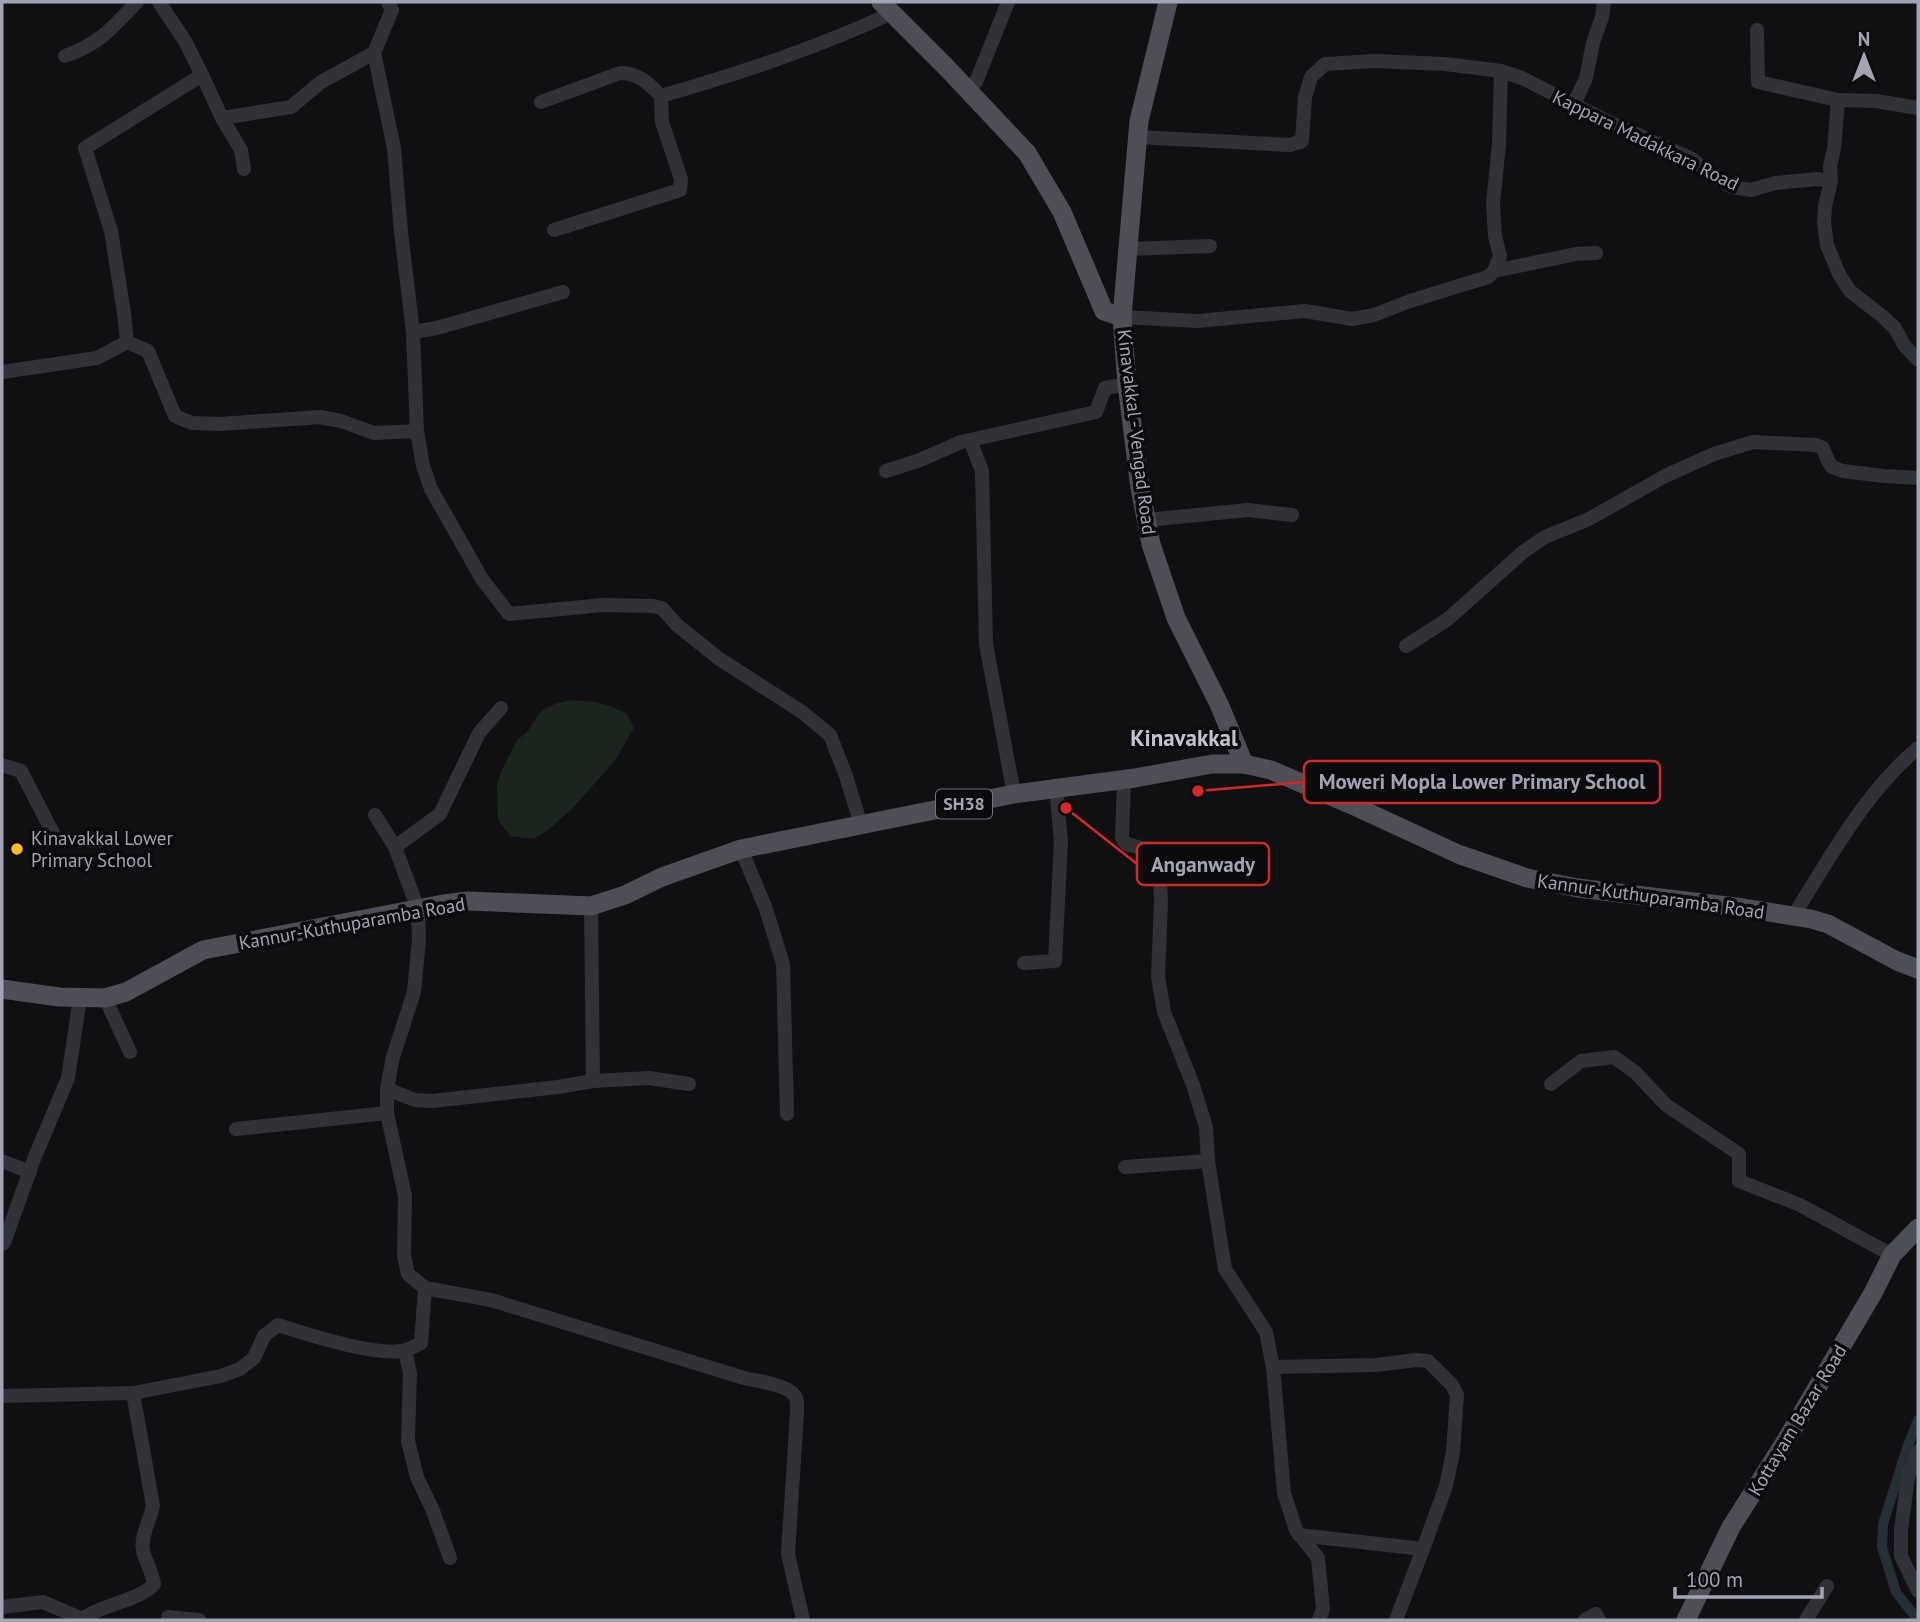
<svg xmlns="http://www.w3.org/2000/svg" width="1920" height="1622" viewBox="0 0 1920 1622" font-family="'PT Sans',sans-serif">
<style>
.green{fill:#1c241e}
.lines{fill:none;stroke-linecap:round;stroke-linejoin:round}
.canal{stroke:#262e36;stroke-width:10}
.minor{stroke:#313237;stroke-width:14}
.major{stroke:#4d4e56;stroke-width:19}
.poi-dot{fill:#f8be22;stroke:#0b0b0d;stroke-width:2.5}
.labels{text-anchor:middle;stroke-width:7;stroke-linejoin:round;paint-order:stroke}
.shield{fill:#0b0b0d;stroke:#747781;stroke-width:2}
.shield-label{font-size:18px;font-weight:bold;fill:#a1a5b3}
.street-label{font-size:19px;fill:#a1a5b3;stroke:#0b0b0d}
.poi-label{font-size:19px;fill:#a1a5b3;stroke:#0b0b0d;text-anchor:start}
.quarter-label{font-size:23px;font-weight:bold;fill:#c2c5cf;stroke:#0b0b0d}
.leader{fill:none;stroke:#d62828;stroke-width:2.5}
.callout-dot{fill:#d62828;stroke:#0b0b0d;stroke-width:2.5}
.callout{fill:#0b0b0d;stroke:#d62828;stroke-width:2.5}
.callout-label{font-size:21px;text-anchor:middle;font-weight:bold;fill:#a1a5b3}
</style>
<rect width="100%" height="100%" fill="#101012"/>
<polygon class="green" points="571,700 593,702 607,705 626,713 634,728 616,759 573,808 548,830 534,839 510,836 498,820 497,786 500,774 517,740 527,732 541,711 555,704"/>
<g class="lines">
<polyline class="canal" points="1918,1620 1896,1592 1882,1547 1883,1524 1907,1448 1918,1420"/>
<g class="minor">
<polyline points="159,2 185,41 202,75"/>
<polyline points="388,2 392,10 374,53 321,82 291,107 222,118 202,75 85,148 111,231 124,313 127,342 148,351 175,416 192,423 220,424 320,417 341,421 374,433 417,431 423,466 431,489 482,579 509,614 603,605 653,606 662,608 677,625 718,658 802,712 830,735 846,776 861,825"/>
<polyline points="1757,30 1758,82 1838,100"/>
<polyline points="374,53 394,148 401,232 413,332 417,431"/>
<path d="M65 56C101 43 112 28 137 2"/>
<polyline points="966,89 976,82 1008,2"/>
<path d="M661 96C740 73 817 48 892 13"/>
<path d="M541 102 620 73C639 73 648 83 661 96L662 122 681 179 680 190 554 230"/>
<polyline points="1574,104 1586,78 1593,43 1602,17 1604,2"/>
<polyline points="1918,108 1876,101 1838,100 1834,149 1830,166 1831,181 1825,206 1824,223 1827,245 1839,274 1850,291 1882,316 1895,328 1904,345 1918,360"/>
<polyline points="222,118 241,150 244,169"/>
<polyline points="1138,137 1290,145 1302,141 1305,97 1311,77 1325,64 1375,61 1445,64 1501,71"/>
<polyline points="1128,249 1210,246"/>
<polyline points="1494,271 1576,254 1596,253"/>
<polyline points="1122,317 1198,321 1305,311 1352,319 1374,315 1410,301 1488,277 1494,271 1500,256 1495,236 1493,204 1499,144 1501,71 1522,78 1609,122 1692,159 1710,174 1732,187 1751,190 1775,183 1817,179 1831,181"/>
<polyline points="413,332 437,328 563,292"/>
<polyline points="2,372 97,358 127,342"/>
<polyline points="886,471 920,460 961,442 970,440"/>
<polyline points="1146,520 1248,510 1292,515"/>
<polyline points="1406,646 1448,619 1523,552 1545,537 1589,519 1665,476 1714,454 1753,442 1816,445 1823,448 1828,461 1832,467 1843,471 1884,476 1918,478"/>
<polyline points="2,765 21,771 56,839"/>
<polyline points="1124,779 1122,838 1126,844 1150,850 1159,858 1161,901 1158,977 1164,1012 1193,1085 1206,1127 1208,1161 1225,1269 1266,1332 1273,1367 1284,1493 1296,1530 1318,1558 1323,1609 1319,1620"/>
<polyline points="1014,794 986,644 982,471 970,440 1096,412 1105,388 1127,384"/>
<path d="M375 815 395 847 418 909 419 939 414 992 393 1057 387 1089V1113L405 1196 404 1255 408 1274 425 1288 491 1300 744 1378C756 1381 787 1384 794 1395 798 1399 797 1407 797 1412L788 1554 803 1620"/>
<polyline points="395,847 440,814 479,733 501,708"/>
<polyline points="741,849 766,909 783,964 787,1114"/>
<path d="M1793 916C1830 858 1865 792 1918 748"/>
<polyline points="1024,963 1055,961 1061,841 1056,788"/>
<polyline points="105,998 130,1052"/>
<polyline points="593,1081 649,1078 689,1084"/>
<polyline points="1551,1084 1581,1061 1614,1057 1635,1072 1666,1105 1739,1154 1739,1181 1800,1205 1892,1255"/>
<polyline points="387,1089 415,1100 432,1101 558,1087 593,1081 591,906"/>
<polyline points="236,1129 387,1113"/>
<polyline points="2,1161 30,1172"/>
<polyline points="1125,1167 1208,1161"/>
<polyline points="2,1244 4,1243 34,1159 68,1078 80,998"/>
<polyline points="405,1351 410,1373 408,1441 417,1477 433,1511 450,1558"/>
<polyline points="1273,1367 1376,1365 1416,1360 1428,1361 1452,1385 1457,1395 1453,1452 1446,1486 1423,1549"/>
<polyline points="2,1396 133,1393"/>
<polyline points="1918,1451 1908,1477 1901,1530 1901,1556 1918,1591"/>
<polyline points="1299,1535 1423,1549 1396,1620"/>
<polyline points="2,1607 43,1602 82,1619"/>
<polyline points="168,1617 199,1620"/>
<path d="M81 1620C101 1604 140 1601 154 1584 152 1572 146 1562 143 1551 140 1537 150 1520 153 1506L133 1393 221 1376 240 1369 254 1358 264 1336 278 1325C307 1334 379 1358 406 1350 411 1348 417 1345 421 1343L425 1288"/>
<polyline points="1585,1620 1596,1614 1599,1620"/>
<polyline points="1806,1620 1827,1586"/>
</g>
<g class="major">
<polyline points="881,2 947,68 1027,153 1062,212 1104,311 1122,317"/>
<polyline points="1168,2 1139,121 1122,317 1127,384 1140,488 1151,544 1176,618 1219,704 1244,764"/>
<polyline points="2,989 59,997 105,998 126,992 203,950 443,904 468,901 591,906 625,895 662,877 741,849 1014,794 1135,778 1212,764 1244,764 1271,770 1352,805 1458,854 1527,878 1578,888 1744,908 1811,919 1828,924 1897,961 1918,969"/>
<polyline points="1686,1620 1731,1527 1785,1442 1873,1293 1892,1255 1918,1228"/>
</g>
</g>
<circle class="poi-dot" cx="17" cy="849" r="7"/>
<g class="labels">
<rect class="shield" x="936" y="789.5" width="56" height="29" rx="5"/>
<g class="shield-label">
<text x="964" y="810">SH38</text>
</g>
<g class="street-label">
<text transform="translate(1646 140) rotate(26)" y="7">Kappara Madakkara Road</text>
<text transform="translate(1137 432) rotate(83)" y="7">Kinavakkal - Vengad Road</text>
<text transform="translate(1651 896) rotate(8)" y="7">Kannur-Kuthuparamba Road</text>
<text transform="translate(352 923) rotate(-10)" y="7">Kannur-Kuthuparamba Road</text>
<text transform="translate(1797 1420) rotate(-59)" y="7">Kottayam Bazar Road</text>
</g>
<g class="poi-label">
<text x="31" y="845">Kinavakkal Lower<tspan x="31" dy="22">Primary School</tspan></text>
</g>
<g class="quarter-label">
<text x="1184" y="746">Kinavakkal</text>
</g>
</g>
<path class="leader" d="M1198 791L1304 782M1066 808L1137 864"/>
<g class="callout-dot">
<circle cx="1198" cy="791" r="7"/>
<circle cx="1066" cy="808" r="7"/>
</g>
<g class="callout">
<rect x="1304" y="761" width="356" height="42" rx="7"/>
<rect x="1137" y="843" width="132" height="42" rx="7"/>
</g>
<g class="callout-label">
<text x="1482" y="789">Moweri Mopla Lower Primary School</text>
<text x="1203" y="872">Anganwady</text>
</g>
<rect width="1920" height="1622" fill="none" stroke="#a1a5b3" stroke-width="7"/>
<g transform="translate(1864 56)" stroke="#0b0b0d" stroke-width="5" paint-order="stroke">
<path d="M0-5L12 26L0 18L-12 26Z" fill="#a1a5b3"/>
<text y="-10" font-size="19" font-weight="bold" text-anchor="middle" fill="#a1a5b3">N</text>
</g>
<path d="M1675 1587v10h147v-10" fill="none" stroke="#a1a5b3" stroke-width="3.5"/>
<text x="1686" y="1587" font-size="21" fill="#a1a5b3" stroke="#0b0b0d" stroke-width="5" paint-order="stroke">100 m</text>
</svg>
